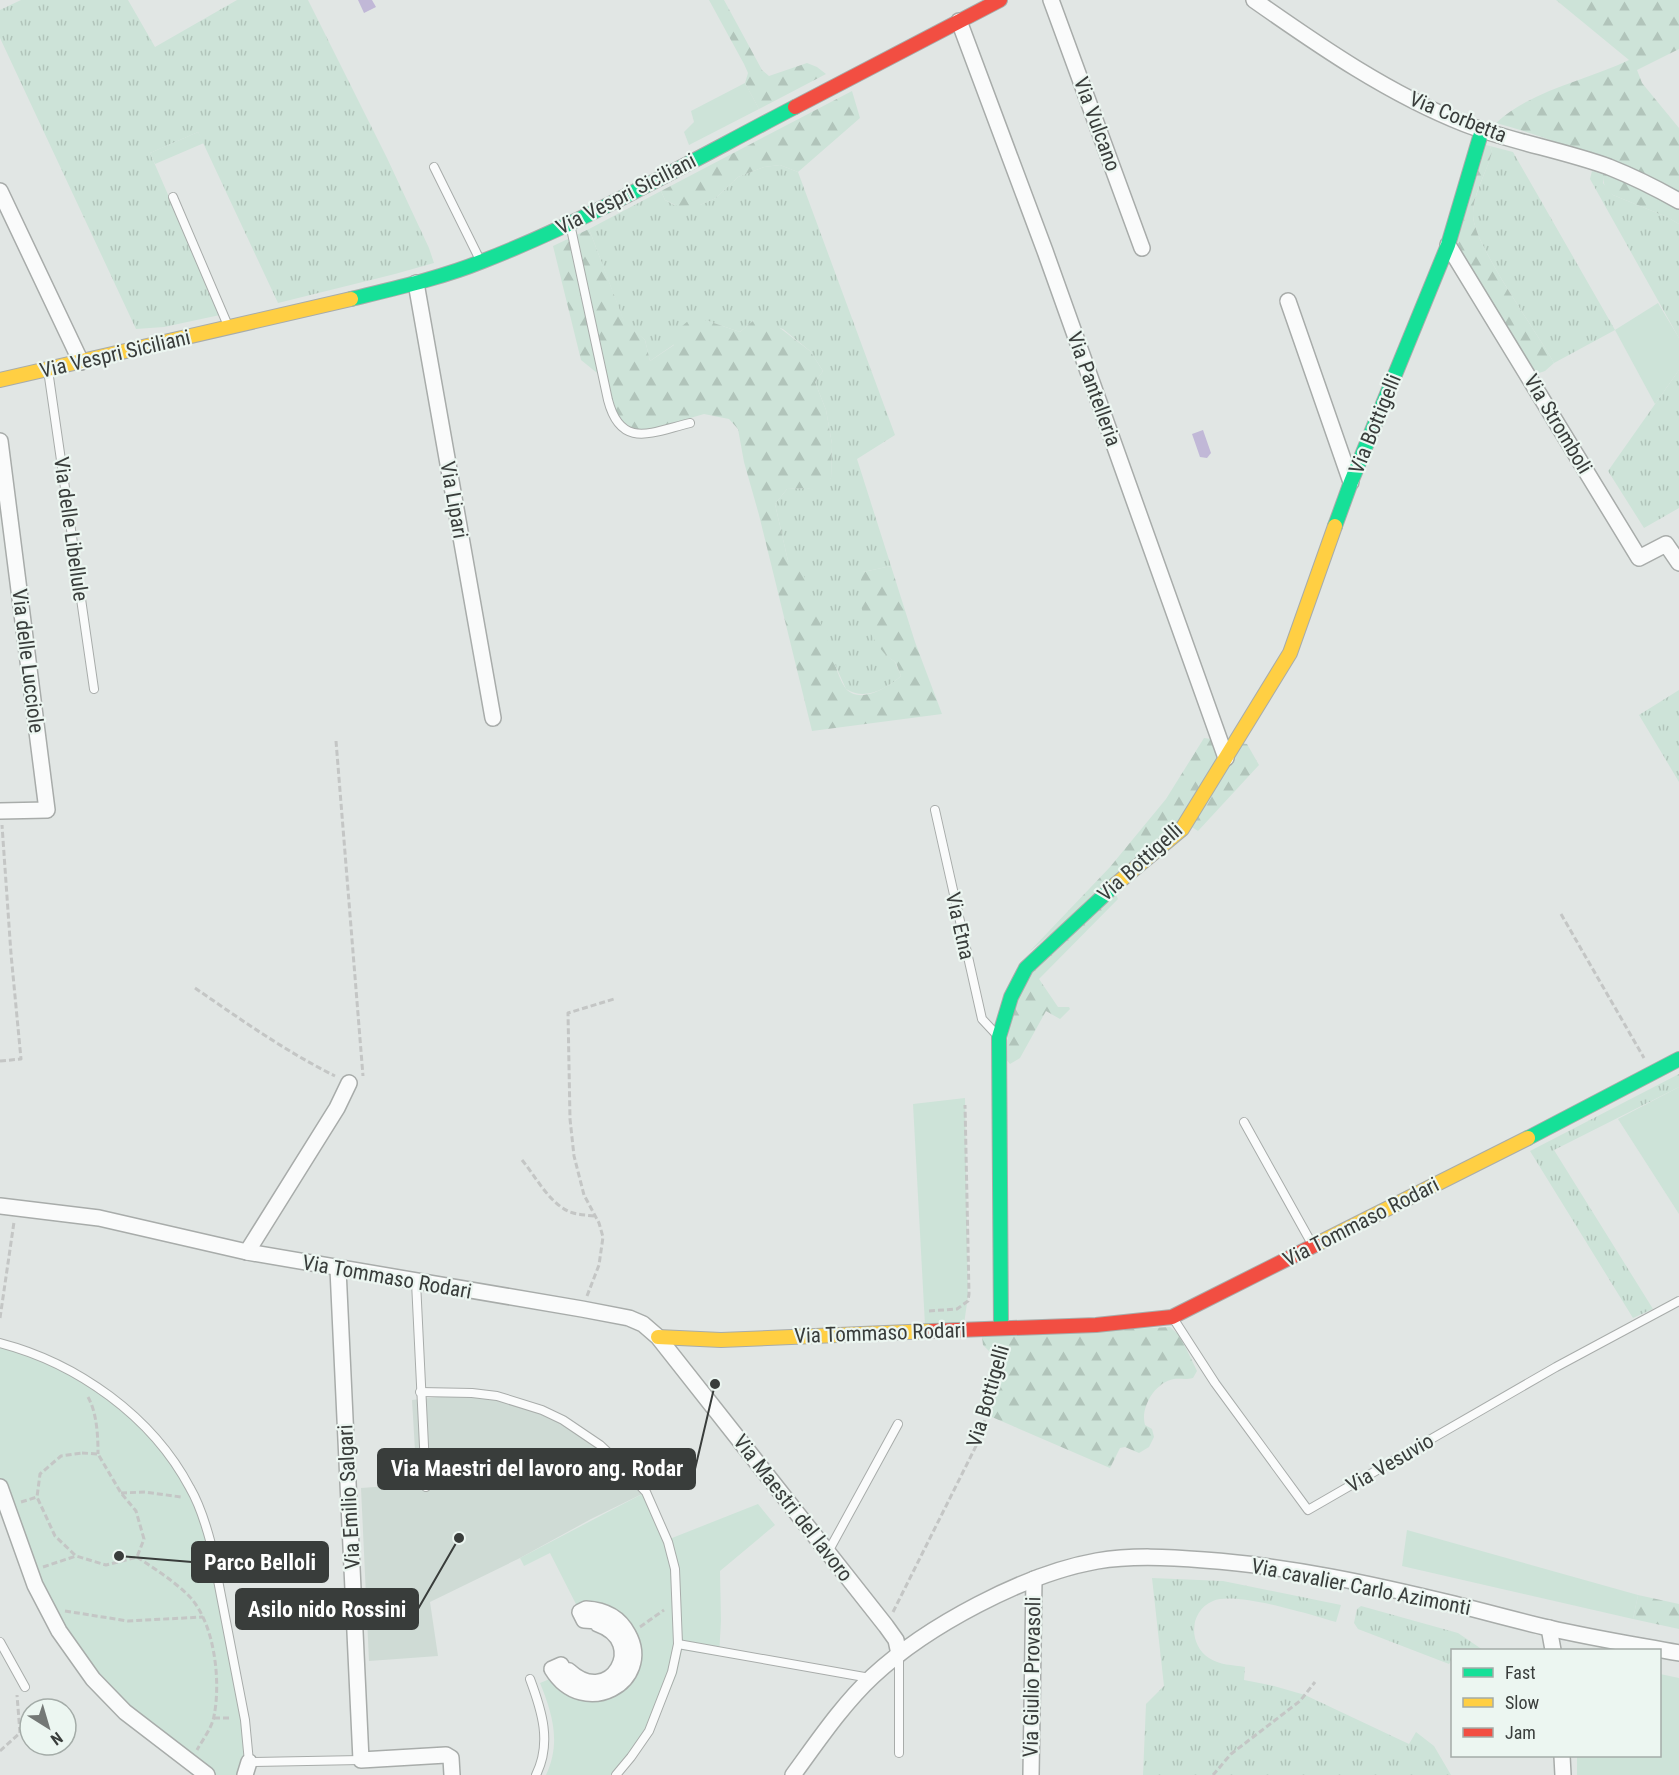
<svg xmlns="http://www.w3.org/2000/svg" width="1679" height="1775" viewBox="0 0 1679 1775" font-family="'Roboto Condensed',sans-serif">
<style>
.built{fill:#cfdbd5}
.grass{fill:url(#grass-tufts)}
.forest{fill:url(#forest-firs)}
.green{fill:#cde3d8}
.water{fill:#c1b8d7}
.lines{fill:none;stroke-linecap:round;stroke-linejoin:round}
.lane-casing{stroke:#a8acaa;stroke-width:10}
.street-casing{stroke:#a8acaa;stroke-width:18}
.fast-casing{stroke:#a8acaa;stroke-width:16}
.slow-casing{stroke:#a8acaa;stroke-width:16}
.jam-casing{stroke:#a8acaa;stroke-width:16}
.path{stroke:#c4c6c5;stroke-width:3;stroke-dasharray:6 3;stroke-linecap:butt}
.lane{stroke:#fafbfb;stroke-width:8}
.street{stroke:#fafbfb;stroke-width:15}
.fast{stroke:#16e098;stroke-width:14}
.slow{stroke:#ffcf43;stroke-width:14}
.jam{stroke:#f24e42;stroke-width:14}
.labels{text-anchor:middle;stroke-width:4.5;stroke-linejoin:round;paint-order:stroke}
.street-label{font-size:21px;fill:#393d3b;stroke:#ecf6f1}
.leader{fill:none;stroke:#393d3b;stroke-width:2}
.callout-dot{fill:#393d3b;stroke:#ecf6f1;stroke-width:2}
.callout{fill:#393d3b;stroke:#393d3b;stroke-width:2}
.callout-label{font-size:22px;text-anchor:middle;font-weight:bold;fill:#fff}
</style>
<defs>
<pattern id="grass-tufts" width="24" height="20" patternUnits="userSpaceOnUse" patternTransform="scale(1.5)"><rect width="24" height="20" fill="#cde3d8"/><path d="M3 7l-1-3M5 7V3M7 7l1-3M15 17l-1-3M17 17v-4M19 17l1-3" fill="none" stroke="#b1c4ba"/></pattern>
<pattern id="forest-firs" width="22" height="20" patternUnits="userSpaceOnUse" patternTransform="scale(1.5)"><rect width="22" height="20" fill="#cde3d8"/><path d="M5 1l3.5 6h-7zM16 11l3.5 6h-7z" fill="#b1c4ba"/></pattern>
</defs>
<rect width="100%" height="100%" fill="#e1e6e4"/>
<polygon class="built" points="472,1393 542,1410 600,1445 646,1492 591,1519 520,1558 430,1602 438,1656 369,1661 361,1488 417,1484 412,1400"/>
<g class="grass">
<polygon points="21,0 128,0 155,47 237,0 308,0 387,158 429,248 434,263 395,274 278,303 198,132 150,153 220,315 164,327 136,329 0,38 0,10"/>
<path d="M1490 146 1513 152 1615 330 1554 363C1538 333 1472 243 1473 214 1473 195 1487 171 1492 152Z"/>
<path d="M780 165 798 172 895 435 857 459 891 566 863 572 885 654 895 662 901 676C886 689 865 701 846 689L788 561 775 504 787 489 807 488 819 491 831 478 832 444 826 410 815 382 823 371 810 351 783 329 754 320 740 332 708 321 650 361 645 340 624 322 589 229 661 191 665 200 674 205H700L716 198 738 177 764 167Z"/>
<polygon points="1592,171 1603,174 1603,183 1613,195 1667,217 1679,224 1679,338 1590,179"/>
<polygon points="1679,370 1679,508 1644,528 1608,471"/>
<polygon points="1679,690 1679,782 1639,715"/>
<polygon points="1679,1074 1679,1087 1554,1150 1653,1309 1633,1318 1530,1151"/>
<path d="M1152 1578 1223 1581 1341 1605 1336 1622C1311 1615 1236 1591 1213 1601 1189 1611 1188 1644 1209 1658 1219 1665 1233 1665 1245 1667L1244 1680 1274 1686 1305 1695 1409 1744 1416 1732 1434 1746 1451 1775H1143L1146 1704 1164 1686Z"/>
<polygon points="1361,1606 1458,1633 1483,1650 1452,1650 1452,1659 1449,1664 1358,1629 1354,1623 1357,1609"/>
</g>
<g class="forest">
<polygon points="709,0 724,0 762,70 769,76 807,63 817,67 826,74 759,109 745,83 748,73 744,64"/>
<path d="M1556 0H1679V49L1637 70 1642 83 1679 128V193C1619 167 1560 140 1496 123 1529 91 1588 80 1629 60Z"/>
<polygon points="852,91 860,118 798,172 780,165 764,167 738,177 716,198 700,205 677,206 665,200 661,191"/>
<path d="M1486 145 1490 146 1492 152C1487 172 1473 193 1473 214 1472 243 1538 333 1554 363L1545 371 1539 373 1529 365 1471 270 1457 242Z"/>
<path d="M1603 174 1619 179 1679 209V224L1667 217 1613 195C1605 189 1603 184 1603 174Z"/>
<path d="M589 229 624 321 645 340 650 361 674 345V333L688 321H708L740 332 754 320 768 319 810 351 823 371 815 382 826 410 832 444 831 478 827 486 819 492 807 488 787 489 775 504 788 561 792 566 801 568C811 596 821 624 831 651 835 663 839 681 847 690 862 704 890 686 901 676 899 672 898 666 895 662 892 659 887 657 884 653 866 632 854 600 863 572L891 566 915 642 942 714 812 731 759 515 744 462 738 429 729 419 704 414 656 428 635 430 619 420 607 381 581 360 553 246Z"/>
<polygon points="1204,738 1218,740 1224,758 1179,829 1029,952 1110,867 1166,799"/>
<polygon points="1237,743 1247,744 1259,765 1198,831 1187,824"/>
<polygon points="1115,892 1118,899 1039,979 1058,1007 1069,1007 1070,1009 1060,1019 1046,1011 1020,1058 1010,1064 1004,1057 1015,999 1030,971"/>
<path d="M1170 1327 1180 1336 1197 1371 1193 1378C1185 1380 1180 1378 1174 1379 1155 1382 1140 1408 1145 1425L1152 1429 1154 1437 1149 1447 1139 1453 1125 1447 1120 1448 1110 1468 978 1411 994 1361 992 1354 983 1345 982 1337Z"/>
<polygon points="1638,1595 1679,1604 1679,1629 1633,1619"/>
</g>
<g class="green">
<polygon points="745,83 759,109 689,145 684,132 694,122 691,111"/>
<polygon points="198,132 204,143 155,164 150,153"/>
<polygon points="1658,303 1679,338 1679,370 1655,404 1615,330"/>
<polygon points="1679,1087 1679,1214 1618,1119"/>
<polygon points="965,1098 968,1296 964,1324 925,1325 913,1104"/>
<polygon points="0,1344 17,1347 98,1389 160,1443 204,1520 245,1721 245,1775 207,1775 125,1712 59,1631 0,1487"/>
<path d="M646 1492 667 1540 758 1504 775 1525 720 1571 721 1621 719 1656 682 1650 677 1674 653 1731 620 1775H546C561 1743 553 1715 540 1683L557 1676 574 1690 634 1661 580 1612 550 1553 524 1566 520 1558Z"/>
<polygon points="1407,1530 1638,1595 1633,1619 1402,1566"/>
<polygon points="1660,1674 1679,1678 1679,1775 1577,1775 1577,1756 1660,1756"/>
</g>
<g class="water">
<polygon points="358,0 372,0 376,7 364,13"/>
<polygon points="1203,430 1211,453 1207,458 1200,457 1192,434"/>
</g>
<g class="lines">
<defs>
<g id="lane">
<polyline points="434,167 480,260"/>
<polyline points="173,197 229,328"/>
<path d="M570 224 608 400C621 450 652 432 690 423"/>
<polyline points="48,370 94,689"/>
<polyline points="935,810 982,1019 996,1034"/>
<polyline points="1244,1122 1312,1244"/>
<polyline points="416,1282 426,1487"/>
<polyline points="1173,1318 1215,1383 1308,1510 1556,1367 1679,1301"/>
<path d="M0 1343C77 1363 152 1416 190 1488 200 1505 206 1525 211 1544L245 1720 249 1762 361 1760"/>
<polyline points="420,1392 472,1393 497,1396 542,1410 563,1420 600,1445 617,1461 646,1492 668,1542 675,1569 678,1644 672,1672 649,1731 631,1757 616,1775"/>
<polyline points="828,1552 898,1424"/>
<polyline points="0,1642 25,1687"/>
<polyline points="678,1644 870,1678"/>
<polyline points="899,1656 899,1753"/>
<path d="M530 1679C542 1711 552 1743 536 1775"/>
</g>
<g id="street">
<polyline points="1051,0 1142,248"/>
<path d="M1254 0C1321 47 1389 94 1465 124 1512 142 1562 150 1609 167 1634 177 1656 188 1679 201"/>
<polyline points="959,21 1045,251 1226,758"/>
<polyline points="0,191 81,362"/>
<polyline points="1448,245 1639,558 1666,544 1679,563"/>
<polyline points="416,283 493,718"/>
<polyline points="1288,301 1351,482"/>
<polyline points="0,441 47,810 0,811"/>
<polyline points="0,1206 99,1218 247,1252 582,1309 629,1318 643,1324 658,1337 886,1626 896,1640 899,1654"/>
<polyline points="247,1252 337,1108 349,1083"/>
<polyline points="338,1269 361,1760 446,1755 451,1758 452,1775"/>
<polyline points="0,1487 35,1585 59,1631 93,1679 125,1712 207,1775"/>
<path d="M586 1609C604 1610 619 1617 628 1634 654 1681 584 1721 552 1669L561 1665 565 1673 569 1671C610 1709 649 1642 598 1624V1621L584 1620 580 1612Z"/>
<polyline points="1549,1628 1553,1650"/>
<polyline points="1562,1756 1563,1775"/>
<polyline points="245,1775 249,1762"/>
<path d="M793 1775C818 1741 842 1705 873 1676 927 1626 1024 1574 1097 1561 1132 1555 1169 1557 1204 1560 1289 1566 1372 1584 1454 1604 1486 1612 1518 1621 1549 1628 1592 1638 1636 1645 1679 1653"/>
<polyline points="1031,1775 1034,1579"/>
</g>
<g id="fast">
<path d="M351 299C396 288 441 278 483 261 591 219 693 160 795 107"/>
<polyline points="1335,526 1351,482 1448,245 1482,130"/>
<polyline points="1528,1138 1679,1059"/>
<polyline points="1001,1328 999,1037 1011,997 1026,968 1115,885"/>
</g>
<g id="slow">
<polyline points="0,380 351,299"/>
<polyline points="1115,885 1182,829 1290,653 1335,526"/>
<polyline points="1315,1245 1528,1138"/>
<polyline points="658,1337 721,1340 932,1331"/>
</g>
<g id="jam">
<polyline points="795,107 1000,0"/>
<polyline points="932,1331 1096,1325 1172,1317 1315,1245"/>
</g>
</defs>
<use href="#lane" class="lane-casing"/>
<use href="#street" class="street-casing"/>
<use href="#fast" class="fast-casing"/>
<use href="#slow" class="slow-casing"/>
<use href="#jam" class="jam-casing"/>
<g class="path">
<polyline points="336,741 363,1076"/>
<polyline points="1561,914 1644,1058"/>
<path d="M195 988C240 1019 285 1051 335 1076"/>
<polyline points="0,1061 21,1059 11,954 2,825"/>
<path d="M522 1160C536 1177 549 1203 570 1212 578 1215 586 1215 594 1216"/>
<polyline points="587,1296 599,1265 603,1237 599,1223 584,1195 574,1156 570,1119 568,1013 614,999"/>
<polyline points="929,1311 957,1309 968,1301 969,1294 965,1105"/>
<polyline points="0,1318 14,1222"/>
<path d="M88 1397C97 1413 98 1436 98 1454"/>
<polygon points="82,1453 98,1454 121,1493 136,1511 144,1539 137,1557 106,1565 76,1556 55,1536 37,1497 40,1474 61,1456"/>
<polyline points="121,1493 145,1492 181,1497"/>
<polyline points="21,1502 37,1497"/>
<path d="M137 1557C155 1569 174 1581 189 1596 215 1623 221 1682 214 1716 212 1728 203 1739 197 1750"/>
<polyline points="43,1567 76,1556"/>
<polyline points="65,1611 128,1621 203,1617"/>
<polyline points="893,1612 979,1440 1006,1346"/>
<polyline points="640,1627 664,1610"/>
<polyline points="214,1718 232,1718"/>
<polyline points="0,1751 20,1733 17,1695"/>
<polyline points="1213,1775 1231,1754 1300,1701 1315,1682"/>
</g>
<use href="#lane" class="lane"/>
<use href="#street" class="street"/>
<use href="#fast" class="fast"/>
<use href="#slow" class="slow"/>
<use href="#jam" class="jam"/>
</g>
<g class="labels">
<g class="street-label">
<text transform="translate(1458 117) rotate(22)" y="7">Via Corbetta</text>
<text transform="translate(1097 124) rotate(70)" y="7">Via Vulcano</text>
<text transform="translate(626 194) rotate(-27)" y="7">Via Vespri Siciliani</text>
<text transform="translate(115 354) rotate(-13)" y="7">Via Vespri Siciliani</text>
<text transform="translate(1094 389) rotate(70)" y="7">Via Pantelleria</text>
<text transform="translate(1375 424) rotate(-68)" y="7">Via Bottigelli</text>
<text transform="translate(1558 424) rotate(59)" y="7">Via Stromboli</text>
<text transform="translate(454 500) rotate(80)" y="7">Via Lipari</text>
<text transform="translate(71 529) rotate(82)" y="7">Via delle Libellule</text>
<text transform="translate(28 661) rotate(83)" y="7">Via delle Lucciole</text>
<text transform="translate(1140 862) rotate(-42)" y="7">Via Bottigelli</text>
<text transform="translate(960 926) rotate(77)" y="7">Via Etna</text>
<text transform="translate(1361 1222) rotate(-27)" y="7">Via Tommaso Rodari</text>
<text transform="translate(387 1277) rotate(10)" y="7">Via Tommaso Rodari</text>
<text transform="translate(880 1333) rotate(-2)" y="7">Via Tommaso Rodari</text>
<text transform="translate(988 1396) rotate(-74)" y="7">Via Bottigelli</text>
<text transform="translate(1390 1463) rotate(-30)" y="7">Via Vesuvio</text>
<text transform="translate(349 1497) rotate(-93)" y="7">Via Emilio Salgari</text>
<text transform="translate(793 1508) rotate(52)" y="7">Via Maestri del lavoro</text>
<text transform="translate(1361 1587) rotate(11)" y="7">Via cavalier Carlo Azimonti</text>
<text transform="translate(1032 1677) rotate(-89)" y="7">Via Giulio Provasoli</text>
</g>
</g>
<path class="leader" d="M715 1384L695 1469M119 1556L192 1562M459 1538L418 1609"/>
<g class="callout-dot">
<circle cx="715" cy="1384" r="6"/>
<circle cx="119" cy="1556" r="6"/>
<circle cx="459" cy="1538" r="6"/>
</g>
<g class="callout">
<rect x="378" y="1449" width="317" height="40" rx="6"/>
<rect x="192" y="1542" width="136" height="40" rx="6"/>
<rect x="236" y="1589" width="182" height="40" rx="6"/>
</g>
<g class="callout-label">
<text x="537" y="1476">Via Maestri del lavoro ang. Rodar</text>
<text x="260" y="1570">Parco Belloli</text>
<text x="327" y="1617">Asilo nido Rossini</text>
</g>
<rect x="1451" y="1649" width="210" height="108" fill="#ecf6f1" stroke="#a4aca8" stroke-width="1.5"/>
<rect x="1463" y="1668" width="30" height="9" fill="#16e098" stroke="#a4aca8" stroke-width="1.5"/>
<text x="1505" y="1679" font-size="18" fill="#393d3b">Fast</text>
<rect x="1463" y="1698" width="30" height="9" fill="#ffcf43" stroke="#a4aca8" stroke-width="1.5"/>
<text x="1505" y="1709" font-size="18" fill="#393d3b">Slow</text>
<rect x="1463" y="1728" width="30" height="9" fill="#f24e42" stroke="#a4aca8" stroke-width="1.5"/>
<text x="1505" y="1739" font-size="18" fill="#393d3b">Jam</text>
<g transform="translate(48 1727) rotate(143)"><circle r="28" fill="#ecf6f1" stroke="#a4aca8" stroke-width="1.5"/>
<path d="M0-4.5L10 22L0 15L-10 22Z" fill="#747876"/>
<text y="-9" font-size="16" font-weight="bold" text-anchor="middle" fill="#393d3b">N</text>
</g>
</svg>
